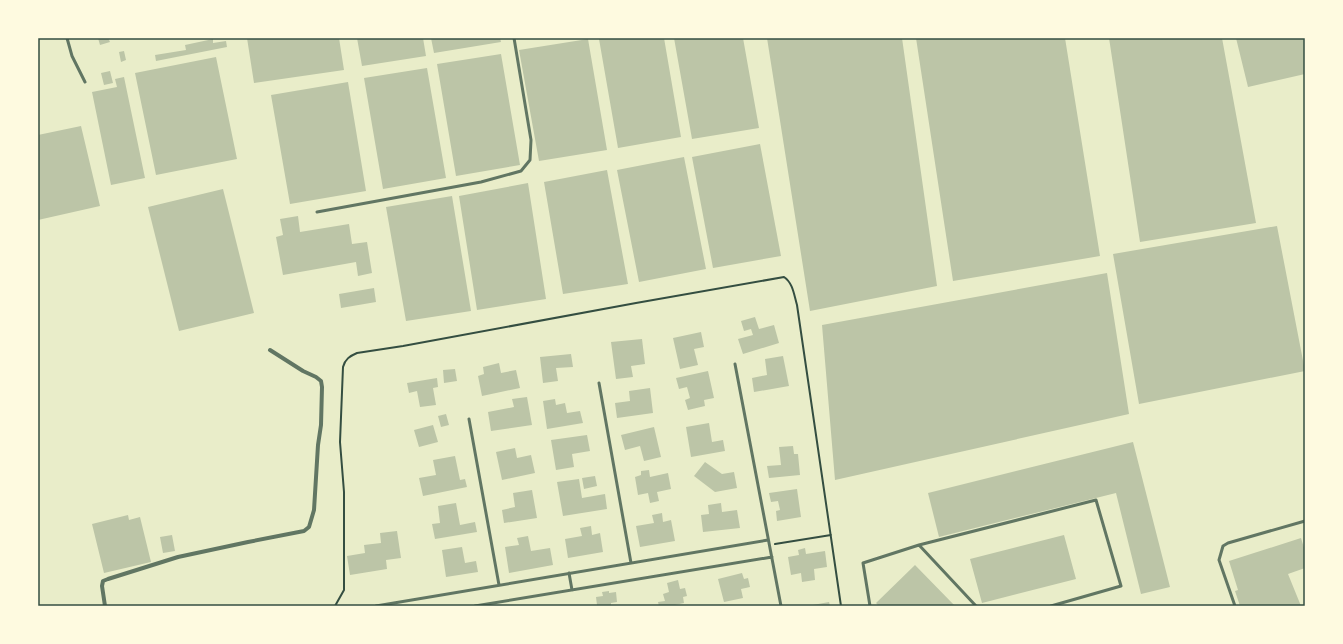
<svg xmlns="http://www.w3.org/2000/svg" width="1343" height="644" font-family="Merriweather,serif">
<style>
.building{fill:#bcc5a7}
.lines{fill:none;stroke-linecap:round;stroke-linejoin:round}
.path{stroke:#344e41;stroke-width:2}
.service{stroke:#617663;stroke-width:3}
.minor{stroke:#617663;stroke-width:4}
.neatline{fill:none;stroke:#344e41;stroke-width:1.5}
</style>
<rect width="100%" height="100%" fill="#e9edc9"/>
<path class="building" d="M98 38H108L110 42 100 45Z
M247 38H339L344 70 254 83Z
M357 38H423L426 56 362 66Z
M431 38H500L501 42 434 53Z
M608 38H664L681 137 618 148 599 39Z
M674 38H743L759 128 692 139Z
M767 38H902L937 286 810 311Z
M916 38H1065L1100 256 953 281Z
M1109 38H1222L1256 223 1140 242Z
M1236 38H1305V74L1248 87Z
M213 39V43L226 41 227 47 156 61 155 55 186 50 185 45Z
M588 39 607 150 539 161 519 50Z
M124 51 126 60 121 62 119 52Z
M501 54 520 165 456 176 437 64Z
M216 57 237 159 156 175 135 73Z
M427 68 446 178 383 189 364 78Z
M110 71 113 83 104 85 101 73Z
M124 77 145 178 111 185 92 92 117 87 115 79Z
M348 82 366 191 290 204 271 95Z
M81 126 100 206 38 220V135Z
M760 144 781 256 713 268 692 157Z
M684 157 706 269 639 282 617 170Z
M607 170 628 284 563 294 544 182Z
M528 183 546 299 477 310 459 196Z
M223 189 254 313 179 331 148 207Z
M452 196 471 311 406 321 386 207Z
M298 216 300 232 349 224 352 244 367 242 372 273 358 276 356 262 283 275 276 237 283 235 280 219Z
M1277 226 1305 371 1139 404 1113 254Z
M1107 273 1129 414 835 480 822 325Z
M374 288 376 302 341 308 339 294Z
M755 317 759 329 774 325 779 343 743 354 738 339 753 335 751 329 744 331 741 321Z
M701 332 704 347 694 349 698 365 680 369 673 338Z
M642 339 645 364 631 366 633 377 616 379 611 342Z
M571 354 573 367 556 368 558 381 543 383 540 357Z
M783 356 789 386 754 392 752 378 767 375 765 359Z
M499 363 501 373 516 370 520 388 482 396 478 376 484 374 483 367Z
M455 369 457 381 444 383 443 370Z
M708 371 714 398 704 400 705 406 688 410 685 400 690 398 687 387 679 389 676 378Z
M437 378 438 387 433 388 436 405 420 407 417 391 409 393 407 383Z
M650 388 653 413 617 418 615 403 630 401 629 391Z
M527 397 532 425 491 431 488 412 514 407 512 399Z
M555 399 556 405 565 403 567 413 580 411 583 423 547 429 543 401Z
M446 414 449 425 441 427 438 416Z
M709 423 712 442 723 440 725 451 691 457 686 427Z
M433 425 438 442 419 447 414 430Z
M654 427 661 457 644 461 640 446 625 450 621 435Z
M587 435 590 451 572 454 574 467 556 470 551 440Z
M1133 442 1170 587 1141 594 1116 493 939 537 928 493Z
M793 446 794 454H798L800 475 769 478 767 466 781 465 779 447Z
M515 448 517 458 531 455 535 473 502 480 496 452Z
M455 456 460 480 465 479 467 487 423 496 419 478 436 475 433 460Z
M705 462 722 474 734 472 737 488 715 492 694 476Z
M649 470 650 477 668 473 671 489 657 492 659 501 650 503 648 493 638 495 635 477 641 475V471Z
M595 476 597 486 584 489 582 478Z
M579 479 582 498 605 494 607 509 563 516 557 482Z
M797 489 801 517 777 521 776 511 780 510 778 501 771 502 769 493Z
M532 490 537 518 504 523 502 510 515 507 513 493Z
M456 503 460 525 475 522 477 532 435 539 432 524 440 523 438 506Z
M721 503 722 512 737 510 740 528 703 532 701 515 709 514 708 505Z
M662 513 663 522 671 520 675 541 640 547 636 526 654 523 652 515Z
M128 515 129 520 140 517 151 562 104 573 92 524Z
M591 526 592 535 600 533 603 552 568 558 565 539 582 536 580 528Z
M397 531 401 558 386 560 387 569 350 575 347 556 365 553 364 545 381 543 380 533Z
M172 535 175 551 163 553 160 537Z
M1064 535 1076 579 982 603 970 559Z
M528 536 531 551 550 548 553 565 509 573 505 547 519 545 517 538Z
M1301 538 1305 551V568L1288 574 1301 606H1240L1235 591 1238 590 1229 561Z
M462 547 465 563 476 561 478 572 446 577 442 550Z
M805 548 806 554 825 551 827 567 814 569 815 580 802 582 801 573 791 575 788 557 799 555 798 550Z
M915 565 955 606H879L876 603Z
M742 573 744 579 748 578 750 587 741 589 743 598 724 602 718 579Z
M678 580 680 589 685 588 687 596 683 597 684 603 670 606H659L658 602 665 601 663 594 669 592 667 583Z
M609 591V593L616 592 617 602 611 603V606H604V605H597L596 597 603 596 602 592Z
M829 602 830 606H813V605Z"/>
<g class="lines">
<path class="path" d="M775 544 831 535
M335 606 344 590V492L340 442 343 367C345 359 350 356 357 353L403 346 636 303 784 277C793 283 794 295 797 305L841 606"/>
<path class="service" d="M67 38 72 56 85 82
M317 212 481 182 521 171 530 160 531 140 514 38
M735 364 781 606
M599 383 631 563
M469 419 499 585
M919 545 976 606
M569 573 572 590
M376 606 768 540
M475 606 772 557
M870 606 863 563 919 545 1096 500 1121 586 1051 606
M1235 606 1219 560 1223 546 1228 543 1305 521"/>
<path class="minor" d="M105 606 102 586 103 581 108 579 178 557 248 542 304 531 309 527 314 510 318 445 321 425 322 387 321 381 316 377 303 371 270 350"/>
</g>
<rect width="1343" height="644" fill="none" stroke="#fefae0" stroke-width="78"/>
<rect x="39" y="39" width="1265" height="566" class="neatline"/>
</svg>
